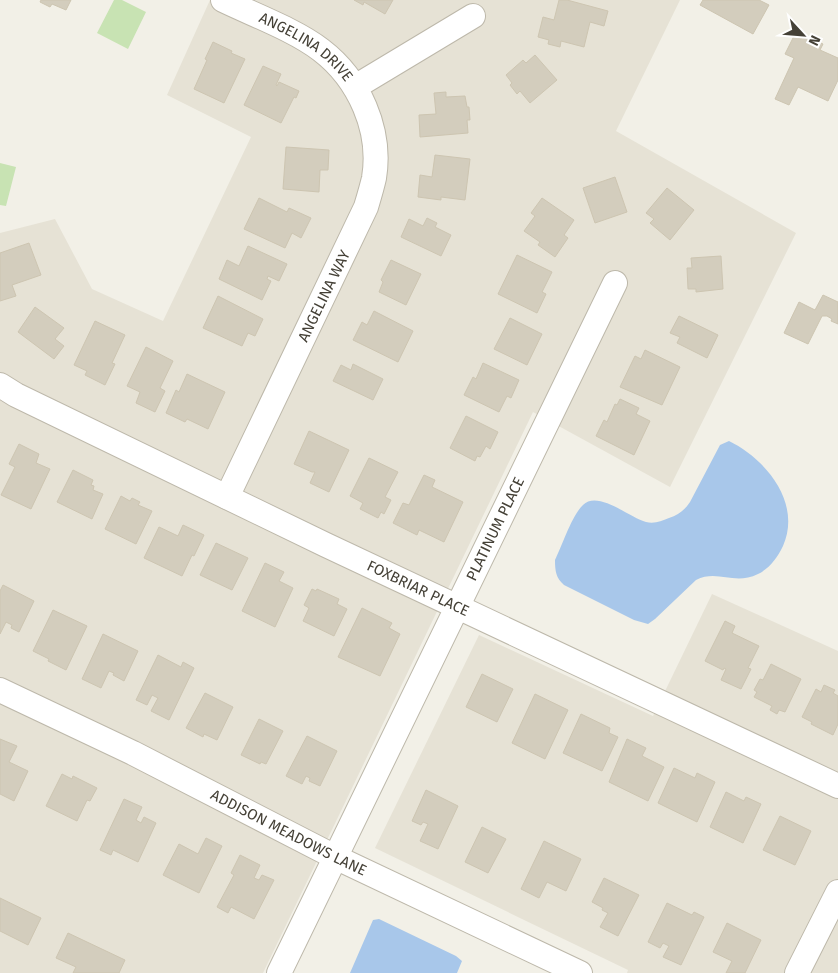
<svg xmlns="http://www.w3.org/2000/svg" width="838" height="973" font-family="'Fira Sans',sans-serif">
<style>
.residential{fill:#e6e2d5}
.green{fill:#c8e3b3}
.water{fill:#a8c7ea}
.building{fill:#d3cdbd;stroke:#cdc5b1}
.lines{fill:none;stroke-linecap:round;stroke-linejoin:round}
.minor-casing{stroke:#bdb8aa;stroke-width:26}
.minor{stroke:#fff;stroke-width:24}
.labels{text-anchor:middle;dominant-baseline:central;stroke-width:4;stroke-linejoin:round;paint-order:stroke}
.street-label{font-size:15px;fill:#454137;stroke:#fff}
</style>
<rect width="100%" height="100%" fill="#f2f0e7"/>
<path class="residential" d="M210 0H680L616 131 796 233 670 487 533 412 263 973H0V233L55 219 92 289 163 321 251 137 167 95Z
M712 594 838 651V973H627L628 970 375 848 479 635 653 716Z"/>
<path class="green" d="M114 0H122L146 12 128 49 97 33Z
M0 163 16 167 6 206 0 205Z"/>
<path class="water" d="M729 441C766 459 802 503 783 546 777 558 770 568 758 574 734 586 718 569 696 580L655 619 648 624 634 620 564 585C556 578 555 571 555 560 562 546 572 515 583 505 598 490 630 518 646 522 655 524 661 521 669 518 678 515 684 511 690 502L720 445Z
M379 919 456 956 462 961 457 973H350L373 920Z"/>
<path class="building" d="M41 0H71L66 10 52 4 50 7 40 2Z
M354 0H393L385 14 364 2 363 5Z
M559 0H567L608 11 604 26 590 22 584 47 561 41 560 47 548 44 549 40 538 37 543 17 554 20Z
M703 0H759L769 5 753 34 700 5Z
M803 35 823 44 820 50 838 58V80L828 101 798 87 789 105 775 99 794 58 785 54 794 36 801 39Z
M213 42 232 51 231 53 245 59 224 103 194 89 207 60 205 59Z
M535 55 557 80 530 103 520 91 517 94 510 85 512 83 506 75 523 60 526 63Z
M263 66 281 74 276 85 277 86 279 82 299 91 296 98 294 97 281 123 244 105Z
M446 92V97L465 96 467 107H469L470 120H467L468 133 420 137 419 115 436 114 434 93Z
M286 147 329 150 328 170H320L319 192 283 189Z
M435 155 470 159 465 200 441 197V200L418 197 420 175 432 177Z
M615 177 627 212 595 223 583 188Z
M667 188 694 210 670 240 650 223 654 219 646 213Z
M259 198 287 212 289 208 311 218 301 238 292 233 285 248 244 229Z
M542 198 574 220 564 235 568 238 555 257 538 245 540 242 524 231 535 216 531 213Z
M427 218 437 223 435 227 451 235 441 256 401 237 409 219 423 226Z
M29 243 41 275 12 285 16 296 0 301V253Z
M248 246 287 264 279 281 268 276 267 279 271 281 262 300 219 279 227 260 239 266Z
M517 255 552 272 542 292 546 294 537 313 498 294Z
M721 256 723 289 696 292V289H688L687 268H692L691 258Z
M391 260 421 274 406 305 379 292 383 282 381 280Z
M823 295 838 302V324L831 321 832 319 827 316H822L808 344 784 333 799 302 815 310Z
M218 296 263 319 255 336 248 333 242 346 203 328Z
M35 307 64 328 55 339 64 346 54 359 18 332Z
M374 311 413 331 398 362 353 340 362 322 367 325Z
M679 316 718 335 707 358 677 343 680 337 670 333Z
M510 318 542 334 527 365 494 349Z
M95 321 125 335 112 363 115 364 105 385 85 375 87 371 74 365Z
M146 347 173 361 160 388 165 391 155 412 136 403 140 392 127 386Z
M645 350 680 367 662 405 620 387 635 356 641 359Z
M483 363 519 380 511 398 507 396 499 412 464 395 473 377 476 379Z
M353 364 383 379 373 400 333 381 341 365 351 370Z
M187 374 225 392 208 429 187 419 185 422 166 413 176 390 179 392Z
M620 399 639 408 636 414 650 421 634 455 596 436 604 420 607 422 615 404 617 405Z
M466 416 498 432 490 449 486 446 480 457 477 456 475 461 450 448Z
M309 431 349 450 329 492 310 483 315 472H312L294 464Z
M19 444 39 454 36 463 50 469 31 509 1 495 15 467 9 464Z
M369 458 398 472 385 497 391 500 384 514 381 512 378 518 360 509 363 503 350 496Z
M73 470 93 480 91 485 94 486 93 490 103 494 92 519 57 502Z
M424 475 435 480 432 487 463 502 444 542 419 530 417 535 393 523 403 503 409 505Z
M121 496 130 501 132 498 140 502 138 505 152 511 136 544 105 529Z
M183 525 204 535 194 556 192 555 182 576 144 558 159 527 178 536Z
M216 543 248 558 232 590 200 575Z
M265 563 284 572 279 581 293 588 275 627 242 611Z
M3 585 34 601 19 632 11 628 12 625 6 622 0 634V591Z
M312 589 316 591 317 589 339 599 337 604 347 609 334 636 303 621 309 608 304 605Z
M362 608 392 623 389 628 400 634 380 676 338 657Z
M53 610 87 626 66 670 48 661 49 659 33 651Z
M725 621 735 626 732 633 759 646 748 668 751 669 741 689 721 680 726 669 724 668 723 670 705 661Z
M103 634 138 651 124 681 113 675 114 673 109 671 101 688 82 679Z
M158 655 181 667 183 662 194 668 169 720 151 711 158 698 152 695 147 705 136 700Z
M771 664 801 679 785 712 779 710 777 714 770 710 772 706 754 697 757 692 754 690 760 679 763 680Z
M482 674 513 689 497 722 466 707Z
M824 685 835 690 833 693 838 696V724L833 735 811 724 812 722 802 717 816 689 821 692Z
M205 693 233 707 217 740 204 734 203 737 186 728Z
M535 694 568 710 545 759 512 743Z
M581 714 610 728 609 733 618 737 602 771 563 753Z
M259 719 283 731 266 764 261 762 260 764 241 755Z
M307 736 337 751 320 786 309 781 310 778 306 776 302 784 286 776Z
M0 739 17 746 9 762 28 771 14 801 0 794Z
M627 739 646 748 642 756 664 767 648 801 609 782Z
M674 768 695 778 697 773 715 782 697 822 658 803Z
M62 774 72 779 73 776 97 788 90 801 87 800 77 821 46 806Z
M426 790 458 806 438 849 420 841 428 824 423 822 421 825 412 821Z
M726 792 744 801 746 797 761 804 743 843 710 827Z
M124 799 142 807 136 820 141 823 144 817 156 823 138 862 113 850 111 855 100 850Z
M780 816 811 831 795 865 763 850Z
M482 827 506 839 488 873 465 862Z
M206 838 222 846 199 893 163 875 179 844 198 854Z
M544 841 581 859 566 891 547 882 539 898 521 889Z
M240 855 260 865 254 878 259 880 262 875 274 880 254 919 231 907 228 913 217 907 234 875 231 873Z
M604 878 639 895 618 936 600 927 608 913 602 910 603 908 592 902Z
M0 898 41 918 28 945 0 931Z
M667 903 692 915 694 912 704 917 681 965 663 957 669 946 663 943 660 948 648 942Z
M727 923 761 940 745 973H726L732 961 713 952Z
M68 933 125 960 119 973H73L76 967 56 958Z"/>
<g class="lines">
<g class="minor-casing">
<g id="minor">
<path id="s1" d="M223 0C254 15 295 30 321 50 359 79 382 130 374 178 372 187 369 197 366 207L227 497"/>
<path d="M355 87 473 16"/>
<path id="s2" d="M0 385 16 395 326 545 838 786"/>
<path id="s3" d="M0 690 133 753 335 857 580 973"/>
<path id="s4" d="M279 973 615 283"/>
<path d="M797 973 838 892"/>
</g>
</g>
<use href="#minor" class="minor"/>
</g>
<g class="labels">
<g class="street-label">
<text stroke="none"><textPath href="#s1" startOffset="96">ANGELINA DRIVE</textPath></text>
<text transform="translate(324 296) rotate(-64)">ANGELINA WAY</text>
<text stroke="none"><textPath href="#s4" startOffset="494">PLATINUM PLACE</textPath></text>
<text stroke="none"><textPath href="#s2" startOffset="465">FOXBRIAR PLACE</textPath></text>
<text stroke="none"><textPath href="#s3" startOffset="322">ADDISON MEADOWS LANE</textPath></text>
</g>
</g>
<g transform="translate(803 35) rotate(116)" stroke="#ffffff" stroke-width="4" paint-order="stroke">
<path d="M0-4L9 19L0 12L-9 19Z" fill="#454137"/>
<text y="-8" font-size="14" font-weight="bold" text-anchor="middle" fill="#454137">N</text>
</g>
</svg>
